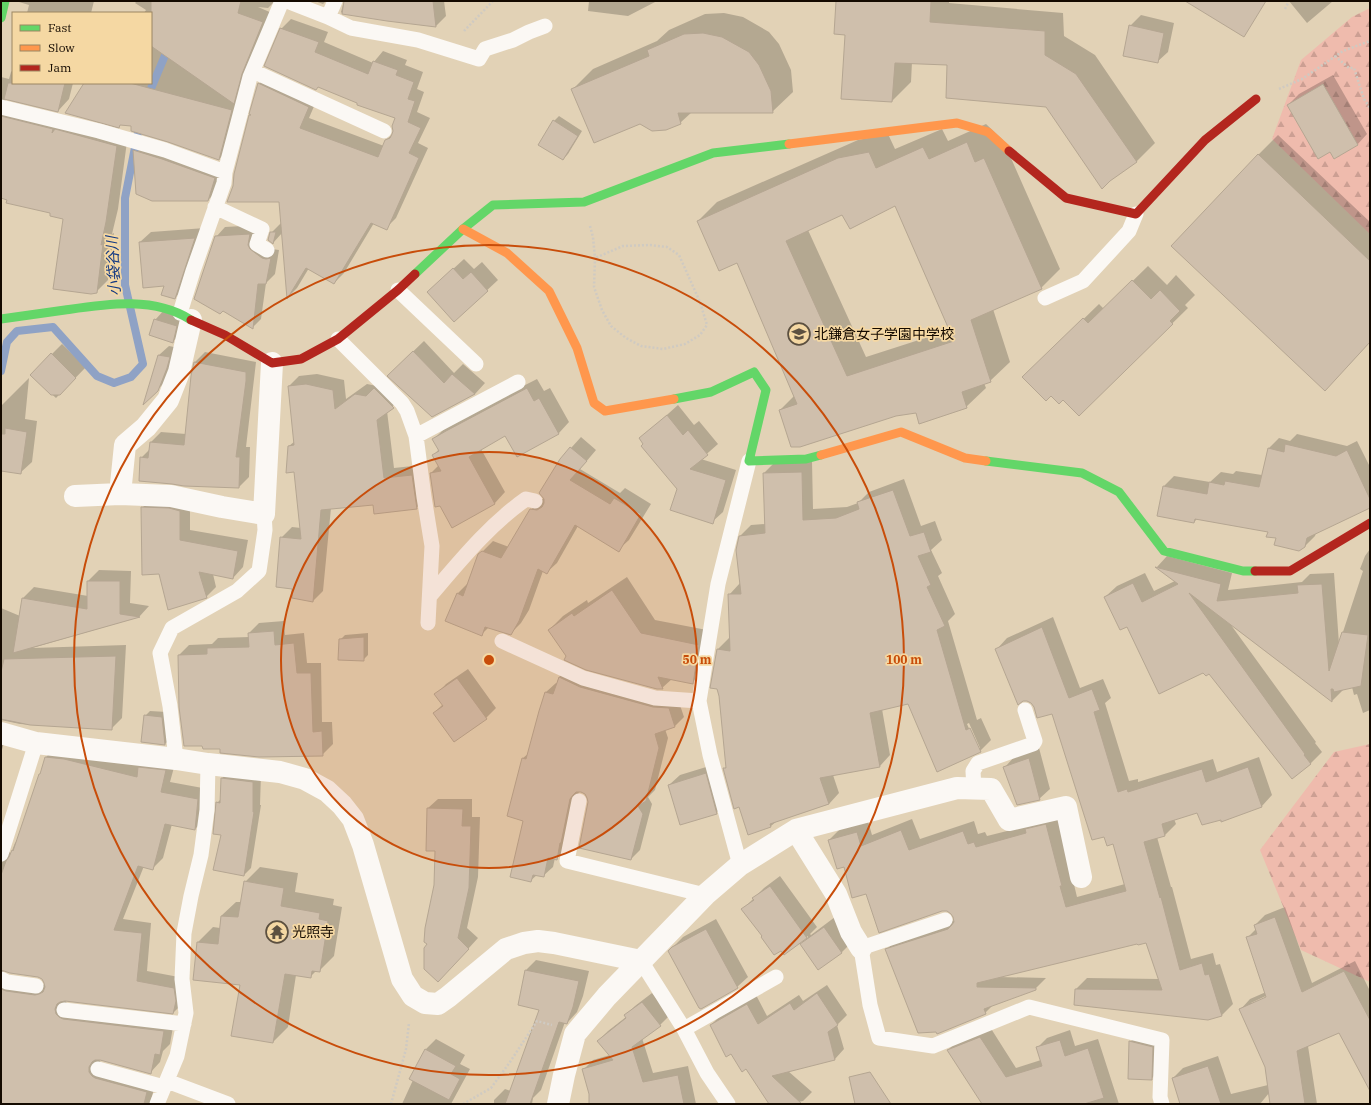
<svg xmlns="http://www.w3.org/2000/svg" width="1371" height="1105" font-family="'IBM Plex Serif','Noto Sans JP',serif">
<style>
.forest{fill:url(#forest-firs)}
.shadow{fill:#0003;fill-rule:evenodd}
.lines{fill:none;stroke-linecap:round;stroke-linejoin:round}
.stream{stroke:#8fa2c5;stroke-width:8}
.building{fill:#cfbfac;stroke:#b5a692;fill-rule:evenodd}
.path{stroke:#cfcac2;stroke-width:2.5;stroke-dasharray:2 2;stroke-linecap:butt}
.lane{stroke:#fbf8f4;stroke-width:15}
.street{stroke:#fbf8f4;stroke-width:22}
.fast{stroke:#63d668;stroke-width:9}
.slow{stroke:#ff974d;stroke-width:9}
.jam{stroke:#b3261e;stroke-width:9}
.ring{fill:none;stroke:#c84d0a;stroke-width:2}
.labels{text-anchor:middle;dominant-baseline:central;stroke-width:3.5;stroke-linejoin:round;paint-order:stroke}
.poi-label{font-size:14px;fill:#140a00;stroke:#f5d8a3;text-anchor:start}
.water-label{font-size:15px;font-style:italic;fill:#143a83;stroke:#f5d8a3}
.centre{fill:#c84d0a;stroke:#f5d8a3;stroke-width:2}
.ring-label{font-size:12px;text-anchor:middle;font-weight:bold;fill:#c84d0a;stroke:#f5d8a3;stroke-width:3.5;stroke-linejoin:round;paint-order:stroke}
</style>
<defs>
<pattern id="forest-firs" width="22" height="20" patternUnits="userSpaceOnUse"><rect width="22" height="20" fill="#efbbad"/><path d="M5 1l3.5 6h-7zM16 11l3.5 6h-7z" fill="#cc9f93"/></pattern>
</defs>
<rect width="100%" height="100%" fill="#e2d2b6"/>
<path class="forest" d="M1370 8V234L1272 139 1301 60 1352 17Z
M1370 744V982L1301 950 1260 850 1334 752Z"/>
<path class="shadow" d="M19 1H94L91 13H27L29 5 19 2Z
M137 1H275L268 8 258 7 272 13 228 150 219 159 132 125 121 124 119 126 85 83H151V13H144L146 10 135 3Z
M315 1H326L323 4Z
M344 1H444L446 16 436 26 387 20 342 13 341 12Z
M589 1H657L628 16 588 11Z
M837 1H949V3L1063 13 1064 36 1095 55 1155 143 1136 162 1046 106 948 64 912 62 911 82 892 101 846 34Z
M1289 1H1333L1307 23Z
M724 13 743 17 769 32 779 44 791 70 793 92 772 112H692L680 123 573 89 593 69 657 41 669 30 705 14Z
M1141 15 1174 23 1168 52 1157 62 1130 26Z
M291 19 328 32 324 42 373 63 383 51 407 60 405 65 423 72 417 89 424 92 417 112 430 118 418 143 428 148 396 218 386 228 374 223 344 273 334 283 309 268 297 288 288 297 282 233 273 243 271 233 282 222 280 201 234 186 235 174 259 84 268 74 318 97 309 118 384 146 386 140 394 133 396 118 281 29Z
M13 70V83H73L69 99 58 111 4 97 6 102 128 134 118 209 112 234 114 233 108 280 96 292 64 218 52 212 1 197V77L9 79 11 72Z
M1333 75 1367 134 1357 145 1330 151 1288 105 1299 94Z
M559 116 582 131 568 154 563 159 554 121Z
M986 124 1003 140 1060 269 1041 288 993 309 1010 362 990 381 984 383 986 388 966 407 917 411 780 410 794 396 738 261 698 221 717 202 858 140 888 134 895 149 942 129 948 141ZM895 205 950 330 866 357 808 230 843 213Z
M1278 135 1370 222V342L1345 369 1258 155Z
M144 140 225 168 218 190 208 200 134 150Z
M259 225 257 235 272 249 279 250 275 274 266 283 261 319 252 328 216 237 225 227Z
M205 228 185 287 175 298 165 285 140 242 151 232Z
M464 259 474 269 482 262 498 280 454 321 439 282Z
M1148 266 1167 285 1176 275 1195 295 1185 305 1188 308 1079 415 1063 399 1051 394 1024 377 1099 304 1104 309Z
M165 309 187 316 183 332 172 342 155 320Z
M424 341 454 373 463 364 485 383 475 394 432 416 399 365Z
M62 344 86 367 56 398 31 375Z
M169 346 179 348 167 380 157 390 159 355Z
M205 352 256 362 246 447H250L249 477 239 487 141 458 150 449 151 442 161 432 186 434 195 362Z
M1 359 4 360 1 371Z
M317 374 344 380 346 399 367 384 377 386 403 397 387 411 394 468 422 465 427 498 416 508 374 504 331 508 323 591 313 601 293 588 281 538 292 527 301 528 295 471 289 446 295 441 289 386 299 376Z
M29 378 25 419 37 421 32 462 20 473 1 470V406Z
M537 379 544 391 550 388 569 422 559 433 517 456 505 434 481 449 505 492 495 503 453 526 431 473 439 465 433 456 439 449 434 439 444 429 457 420Z
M678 405 694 425 699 421 718 444 701 459 736 470 723 512 712 522 640 439Z
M1297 434 1347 446 1357 441 1370 467V507L1316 533 1315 536 1305 546 1277 538 1269 531 1197 519 1194 522 1164 486 1174 476 1210 482 1221 472 1233 474 1236 471 1262 475 1268 449 1279 438 1290 441Z
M581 437 596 450 580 469 620 493 625 488 651 504 629 540 618 550 578 526 557 563 546 573 543 571 529 610 521 623 510 634 489 627 481 635 458 593 468 583 479 555 493 541 509 547 531 510 541 499H546L561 459Z
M812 461 813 509 847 507 858 503 869 492 904 479 921 526 935 521 942 540 931 550 942 573 938 576 955 614 948 621 977 720 981 718 991 740 980 751 908 703 882 709 890 755 880 766 833 775 839 793 829 804 777 821 771 826 749 833 740 806 724 769 727 766 718 688 711 687 718 649 729 638 731 639 729 595 740 583V536L751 525 765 524 764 473 775 462ZM969 723 980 748H978L967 724Z
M153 497 190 500V530L248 540 243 567 233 578 213 574 216 587 206 597 160 573 142 508Z
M1370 549V710L1363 713 1357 694 1354 695 1352 687 1343 690 1332 701 1231 625 1316 742 1315 743 1322 752 1310 764 1209 673 1203 672 1127 625 1105 597 1117 586 1145 573 1154 591 1175 581 1157 567 1167 556 1232 573 1228 590 1302 582 1310 574 1334 573 1339 644 1363 571 1360 569 1365 556Z
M99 570 131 571 130 603 149 606 139 617 32 648 126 645 122 718 111 729 20 724 1 720V608L20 616 23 598 34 587 88 596V581Z
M627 577 655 620 712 631 706 669 692 683 672 679 662 688 567 656 549 630 563 616 587 600 588 603Z
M1053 617 1080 688 1103 679 1111 698 1105 703 1129 781 1138 779V782L1213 759 1217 772 1259 757 1272 795 1262 806 1198 811 1174 819 1176 824 1165 835 1157 837 1171 887H1172L1191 959 1213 953 1216 965 1220 964 1233 1004 1222 1015 1208 1019 1076 989 1087 978 1159 979 1146 942H1138L999 977 1046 978 1035 989 994 1004 985 1013 886 950 897 939 955 920 954 916 947 910 866 893 845 866 829 840 840 829 868 821 872 835 912 819 920 839 974 821 978 834 985 832 987 836 1031 825 1057 814 1077 897 1125 884 1114 843 1053 713 1034 707 997 649 1007 638Z
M284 621 285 635 304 633 307 663H321L322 722H332L333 744 322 755 179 655 189 645 212 644 218 638 249 637V633L259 623Z
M368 633V655L363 660 340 640 345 635Z
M569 668 678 699 684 717 675 726 665 729 668 738 655 790 648 797 652 804 640 850 631 859 589 802 585 793 579 791 571 833 566 849 556 859 555 858 553 867 543 876 537 875 530 881 524 820 523 758 529 753 546 692 556 683H557L559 677Z
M468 669 496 708 486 718 434 713 443 704 436 695 446 684Z
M150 711 167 712 170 739 165 744 142 742 145 716Z
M1 730 7 733 1 753Z
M56 747 176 760 170 782 208 789 205 819 195 829 172 824 163 858 152 869 144 866 123 919 151 923 147 971 184 978V1002L173 1013 65 1000 69 1007 174 1021 170 1044 163 1051 160 1062 150 1073 99 1059 102 1065 156 1081 150 1104H1V825L7 827 9 852 11 853 15 843 17 841 46 757ZM3 970 38 976 42 978 46 985 14 980 4 974Z
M1039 748 1050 789 1039 799 1005 767 1015 756Z
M716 764 727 803 716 813 669 785 680 775Z
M229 771 261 774 260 805H261L251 868 244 875 222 834 217 803 221 799 222 778Z
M438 799H472V817H480L478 877 467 928 478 938 448 971 429 944 435 885 436 850 428 808Z
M260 867 298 873 295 892 334 899 333 905 342 907 334 956 319 971H316L310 977 296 975 288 1027 273 1042 241 984 198 942 213 927 220 928 221 916 236 902H241L245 882Z
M780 876 817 927 810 934 811 935 835 917 852 942 842 952 819 968 801 944 808 937V936L784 953 763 936 743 909 764 888Z
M1285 907 1312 983 1355 961 1370 991V1084L1339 1025 1308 1046 1317 1104H1271L1269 1093 1260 1104H1181L1173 1078 1183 1068 1218 1056 1231 1094 1268 1085 1266 1066 1240 1010 1250 999 1266 992 1247 938 1256 929 1255 925 1265 915ZM1270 994 1271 996 1251 1005V1003Z
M716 919 748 977 737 987 669 951 683 937Z
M536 960 589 971 583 996 577 1012 567 1023 565 1022 541 1090 533 1098 532 1104H494V1100L505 1089 511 1091 540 1009 519 1004 526 970Z
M827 985 847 1015 837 1025 844 1049 835 1059 788 1071 812 1092 803 1101 788 1104H770L746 1068 731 1053 711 1025 720 1016 756 995 767 1016 799 995 803 1001Z
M652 993 670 1015 660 1025 642 1038 653 1073 688 1066 696 1104H593L583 1070 593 1060 610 1055 598 1041 608 1031 626 1017 625 1016 635 1006Z
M990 1027 1016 1068 1041 1060 1037 1048 1047 1038 1070 1030 1075 1046 1098 1039 1119 1104H983L948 1050 958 1040Z
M1135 1037 1157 1042 1156 1074 1151 1079 1130 1042Z
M436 1039 465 1055 460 1064 470 1069 451 1104H402L413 1080 411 1079 426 1049Z"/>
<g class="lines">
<path class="stream" d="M147 98 169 46
M1 371 7 342 17 331 53 327 97 376 114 383 131 377 143 364 125 285V198L140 122"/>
</g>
<path class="building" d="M151 1H241L238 13 263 22 242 74 234 104 151 46Z
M344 1H433L436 27 387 21 342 14Z
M836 1H931L930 22 1045 31V55L1076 74 1137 162 1110 181 1102 189 1046 107 946 98 947 65 895 63 892 102 841 99 845 35 834 34Z
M1185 1H1266L1244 37Z
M1129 25 1164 33 1158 63 1123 56Z
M280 28 319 42 315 52 368 74 373 61 398 70 396 75 414 82 408 99 415 101 408 122 421 128 409 153 419 158 387 230 371 223 334 284 306 268 287 299 279 202H227L233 186 234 174 249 115H251L249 114 258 83 309 107 300 128 378 157 385 140 390 138 392 134 393 131 392 126 395 118 357 105V103L318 87 316 90 264 66Z
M703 33 722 37 749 52 759 65 771 91 773 113H678L681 124 666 130 652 131 640 124 594 143 571 89 649 56 647 50 684 34Z
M8 83H65L58 112 4 99Z
M84 83H130L232 110 219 160 168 142 131 131V126L120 125 119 128 65 113Z
M1323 84 1358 145 1334 159 1330 152 1318 159 1287 105Z
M1 116 53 129 52 133 55 129 117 146 106 222 101 245 103 244 97 293 91 294 53 289 63 219 50 216V213L6 203 7 200 1 198Z
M553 120 578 136 563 160 538 145Z
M967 142 975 162 984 158 1042 289 971 320 991 382 962 392 967 408 919 424 916 413 896 416 800 447H791L779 410 797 404 737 263 719 271 697 221 838 158 869 152 876 168 923 147 929 159ZM895 206 954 341 847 376 786 241 842 215 850 229Z
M133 150 162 159 215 178 208 201H152L136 194Z
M1258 154 1370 261V342L1325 391 1171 246Z
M270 232H276L273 244 268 240Z
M250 234 248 245 250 249 262 258 266 259 271 258 266 284H258L253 329 223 311 220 314 194 299 215 236Z
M195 238 175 299 161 295 164 286 143 288 139 242Z
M453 268 463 279 471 272 488 291 454 322 427 292Z
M1132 280 1151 299 1160 290 1180 311 1170 321 1173 324 1079 416 1063 400 1059 404 1051 396 1046 401 1022 377 1083 318 1088 323Z
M154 319 177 326 173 343 149 335Z
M413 351 444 383 452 374 475 394 432 417 387 376Z
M51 353 76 378 60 395H51L30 375Z
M158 355 170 357 167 368 158 391 143 405Z
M194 362 246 372V381L236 457H240L239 488 184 486 172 484 139 481 140 457 148 458 150 442 184 445 191 376Z
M306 384 333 390 335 409 355 394 366 396 374 388 394 408 377 420 384 478 412 475 417 509 374 514 373 505 321 510 313 602 292 598V589L276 587 280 537 301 539 294 472 286 473 288 446 294 445 288 386Z
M527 388 534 401 539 398 559 434 517 457 505 436 469 457 495 504 452 528 440 506 435 507 430 473 441 471 432 455 439 451 432 439 446 431Z
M667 415 683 435 688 430 708 455 690 469 726 480 713 524 670 510 677 489 641 446 643 444 639 438Z
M5 428 27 432 21 474 1 471V434H5Z
M1285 444 1336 456 1347 450 1370 499V508L1307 538 1305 547 1299 551 1274 545 1276 538 1266 537 1268 532 1195 519 1194 523 1157 516 1163 486 1207 494 1209 482 1224 485 1225 481 1259 487 1268 448 1284 452Z
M570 447 587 461 570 480 610 504 614 498 641 514 619 552 575 525 547 574 538 569 519 621 511 635 485 627 482 636 445 621 457 593 463 596 478 554 482 551 501 558 530 509 537 510 542 507 544 503V499L539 493 560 459Z
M802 472 803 520 836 518 859 509 857 502 893 490 910 536 924 532 931 552 918 556 931 585 927 587 945 626 937 630 966 730 970 728 981 752 937 772 908 704 870 713 880 767 820 778 829 804 770 824 771 827 748 835 739 807 734 809 723 768H726L719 696 717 689 710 688 717 649 730 651 728 594H741L736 550 739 536 765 533 763 473Z
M141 507 169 508 180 511V540L238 551 233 579 199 572 207 598 168 610 159 574 142 575Z
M1155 567 1221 584 1217 601 1298 593 1297 585 1322 584 1329 671 1342 632 1368 635 1361 686 1334 692 1333 689H1331L1332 702 1189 593 1305 754 1304 755 1311 764 1292 779 1209 674 1206 676 1203 673 1159 694 1127 627 1120 630 1104 597 1133 583 1142 602 1178 584Z
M87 581H120V614L140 617 13 653 22 598 87 609Z
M612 590 641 633 699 645 693 684 658 677 663 689H657L586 670 564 660 566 656 548 630 572 613 574 616Z
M1042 627 1069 698 1092 689 1100 710 1094 712 1118 792 1127 789 1128 792 1202 769 1206 782 1248 767 1262 807 1221 822V820L1202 825 1197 813 1162 824 1165 836 1144 842 1160 898 1161 897 1180 970 1202 963 1205 975 1209 974 1222 1016 1208 1020 1074 1005 1075 989 1162 990 1146 943 1138 945 1137 944 977 983V987L1036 988V990L984 1009 986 1014 937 1034 936 1032 918 1033 885 949 948 929 951 926 954 922 953 917 951 914 947 911H942L879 933 866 894 852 898 844 867 837 869 828 840 857 832 861 846 901 830 909 850 963 831 968 844 974 842 976 847 1026 833 1025 829 1046 824 1062 886H1060L1066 907 1126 891 1113 844 1107 846 1104 837 1092 840 1052 714 1037 718 1034 707 1031 703 1027 701H1023L1018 705 995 649Z
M274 631 275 645 294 643 297 673H311L313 732 322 731 323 756 259 757 220 753V749H203L202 746H184L179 707 178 655 207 654V648L249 647 248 633Z
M364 637V661L338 660 339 639Z
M116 656 112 730 30 725 1 719V672L4 659Z
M559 677 580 687 653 707 669 708 675 727 655 734 659 748 646 801 638 806 643 814 631 860 579 848 588 802 587 798 585 794 581 792H576L573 795 570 799 561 843H560L557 860 548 858 544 877 533 875 531 882 510 877 523 821 507 816 522 758 526 759 539 711 545 692 553 694Z
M457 678 487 719 454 742 433 713 443 706 434 694Z
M144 715 162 717 165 745 141 742Z
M45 757 64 759 137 777 138 767 166 770 161 792 198 799 195 830 165 824 153 870 138 866 114 930 142 933 137 981 174 988 176 1001 173 1014 65 1001 60 1002 57 1004 55 1009 56 1014 59 1017 63 1019 164 1031 160 1055 155 1054 151 1074 100 1060H95L92 1062 89 1067V1072L92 1076 95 1078 147 1092 144 1104H1V989L6 991 35 995 39 994 43 992 45 987 44 983 42 979 38 977 10 973 1 970V875L6 861 9 857 12 850 13 851 39 774H40Z
M1029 758 1040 800 1017 805 1003 767Z
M706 773 717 814 680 825 668 785Z
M221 778 253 782V812H254L244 876 213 870 221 835 213 834 216 802 220 803Z
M427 808 463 809 462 826H471L469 888 458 938 469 949 438 982 424 969V948L427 944 424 942 425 928 434 885 435 851H426Z
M244 881 284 888 281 906 320 913 319 919 328 921 320 972 312 971 311 978 285 974 273 1043 231 1036 240 985 193 980 197 942 218 944 221 916 238 917Z
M770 886 807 938 784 955 781 951 774 955 761 937 762 936 741 909 754 900 752 898Z
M1275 917 1302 992 1344 971 1370 1020V1091L1339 1033 1297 1051 1305 1104H1270L1265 1067 1239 1009 1266 997 1246 937 1257 934 1254 925Z
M824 927 842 953 818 970 800 944Z
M706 929 738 988 701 1009 699 1008 668 951 672 947Z
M525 970 579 981 573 1007 567 1024 559 1022 530 1104H505L539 1010 518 1005Z
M817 993 838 1025 828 1032 835 1060 772 1076 802 1104H769L746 1069 742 1072 731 1054 726 1057 710 1025 747 1004 758 1024 790 1003 794 1010Z
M642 1002 661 1026 632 1047 643 1082 678 1075 684 1104H589V1094L582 1069 613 1060 597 1041 626 1018 624 1015Z
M980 1037 1006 1077 1042 1066 1036 1047 1060 1040 1065 1056 1088 1048 1104 1098 1084 1104H982L947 1050Z
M1129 1041 1153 1047 1152 1080 1128 1079Z
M425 1049 456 1066 451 1074 460 1079 449 1100 409 1079Z
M1208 1066 1221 1104H1180L1172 1078Z
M870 1072 891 1104H855L849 1077Z"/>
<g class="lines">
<path class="path" d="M1285 9 1289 1
M464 31 493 1
M1335 56 1349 68H1354L1364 99 1370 108
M1279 89 1302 79 1343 51 1370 41
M590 226 593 237 595 258 594 287 602 310 611 326 626 338 641 346 663 349 685 344 700 335 707 325 700 302 679 255 667 247 650 245 623 246 595 258
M391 1104 406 1049 409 1023
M463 1104 491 1088 510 1062 537 1021 552 1025"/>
<path class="lane" d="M287 1 328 17 351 28 418 40 479 59 485 49 513 40 529 32 545 26
M328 17 335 1
M253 71 384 131
M1 107 99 131 165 150 225 172
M215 207 262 229 257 244 267 250
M398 290 476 364
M1045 298 1083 281 1129 231 1136 214
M180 313 193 271 224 183 225 172 250 77 282 1
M338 339 402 403 407 411 416 436 424 497 432 546 428 623
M416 436 518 382
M430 596C460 561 489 525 526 499L535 501
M502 641 583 678 655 698 699 701
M176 759 170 706 160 653 172 628 237 591 259 571 265 530 264 514
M974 789 973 771 978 763 1033 744 1035 741 1025 710
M579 801 567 861 705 895
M1 854 36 743
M740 865 710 755 699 701 718 584 749 461
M945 920 861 948 870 1005 879 1038 933 1046 1029 1007 1162 1040 1160 1097 1162 1104
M641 961 684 1029 707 1073 728 1104
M1 979 7 982 36 986
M64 1010 184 1024
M684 1029 776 977
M98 1069 164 1087
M167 1081 228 1104
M157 1104 177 1056 186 1013 182 979 184 933 191 896 201 855 207 810 208 764"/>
<path class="street" d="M120 494 125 445 146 427 168 400 179 372 191 320
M75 496 120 494 171 496 222 507 264 514 272 363
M1 733 36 743 176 759 208 764 280 772 305 779 327 791 342 805 353 819 363 845 402 979 413 996 425 1003 438 1004 448 997 506 949 524 943 538 941 554 943 641 961
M796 830 836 894 851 932 861 948
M558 1104 564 1075 575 1034 607 996 705 895 740 865 796 830 957 788 991 789 1009 820 1066 807 1081 877"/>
<path class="fast" d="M1 18 5 1
M415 274 463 229 493 205 584 202 713 153 789 144
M1 319C22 316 44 313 65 310 106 304 154 296 191 320
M674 399 711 392 754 372 766 390 749 461 806 459 821 455
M986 461 1082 473 1119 492 1164 551 1243 571H1255"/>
<path class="slow" d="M789 144 957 123 988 132 1009 151
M463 229 507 253 549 291 577 348 594 403 605 411 674 399
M821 455 901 432 965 458 986 461"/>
<path class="jam" d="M1009 151 1066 198 1136 214 1205 140 1256 99
M191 320 225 335 272 363 301 359 338 339 398 290 415 274
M1255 571H1290L1370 523"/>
</g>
<circle cx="489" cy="660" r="208" fill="#c84d0a" fill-opacity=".12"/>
<g class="ring">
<circle cx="489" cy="660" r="208"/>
<circle cx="489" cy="660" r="415"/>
</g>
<defs>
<g id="school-ring" transform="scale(1.15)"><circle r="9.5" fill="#f5d8a3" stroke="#5c5040" stroke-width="1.5"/><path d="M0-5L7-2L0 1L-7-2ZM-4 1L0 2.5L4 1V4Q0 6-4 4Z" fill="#5c5040"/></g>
<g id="temple-ring" transform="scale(1.15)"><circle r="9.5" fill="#f5d8a3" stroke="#5c5040" stroke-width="1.5"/><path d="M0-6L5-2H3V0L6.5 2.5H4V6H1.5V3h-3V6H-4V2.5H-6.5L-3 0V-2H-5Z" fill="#5c5040"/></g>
</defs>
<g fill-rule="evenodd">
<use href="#school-ring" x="799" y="334"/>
<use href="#temple-ring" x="277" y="932"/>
</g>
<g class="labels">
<g class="poi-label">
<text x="814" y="334">北鎌倉女子学園中学校</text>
<text x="292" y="932">光照寺</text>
</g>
<g class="water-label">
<text transform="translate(113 266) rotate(-93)">小袋谷川</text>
</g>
</g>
<circle cx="489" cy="660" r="6" class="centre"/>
<g class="ring-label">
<text x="697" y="664">50 m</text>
<text x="904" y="664">100 m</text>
</g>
<rect width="1371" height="1105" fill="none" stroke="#140a00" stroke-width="4"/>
<rect x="12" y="12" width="140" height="72" fill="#f5d8a3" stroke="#9b8662"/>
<rect x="20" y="25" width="20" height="6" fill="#63d668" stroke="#9b8662"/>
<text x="48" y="32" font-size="12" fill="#140a00">Fast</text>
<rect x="20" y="45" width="20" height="6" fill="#ff974d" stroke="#9b8662"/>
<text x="48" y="52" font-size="12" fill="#140a00">Slow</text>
<rect x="20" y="65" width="20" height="6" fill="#b3261e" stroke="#9b8662"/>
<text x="48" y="72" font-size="12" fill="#140a00">Jam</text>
</svg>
